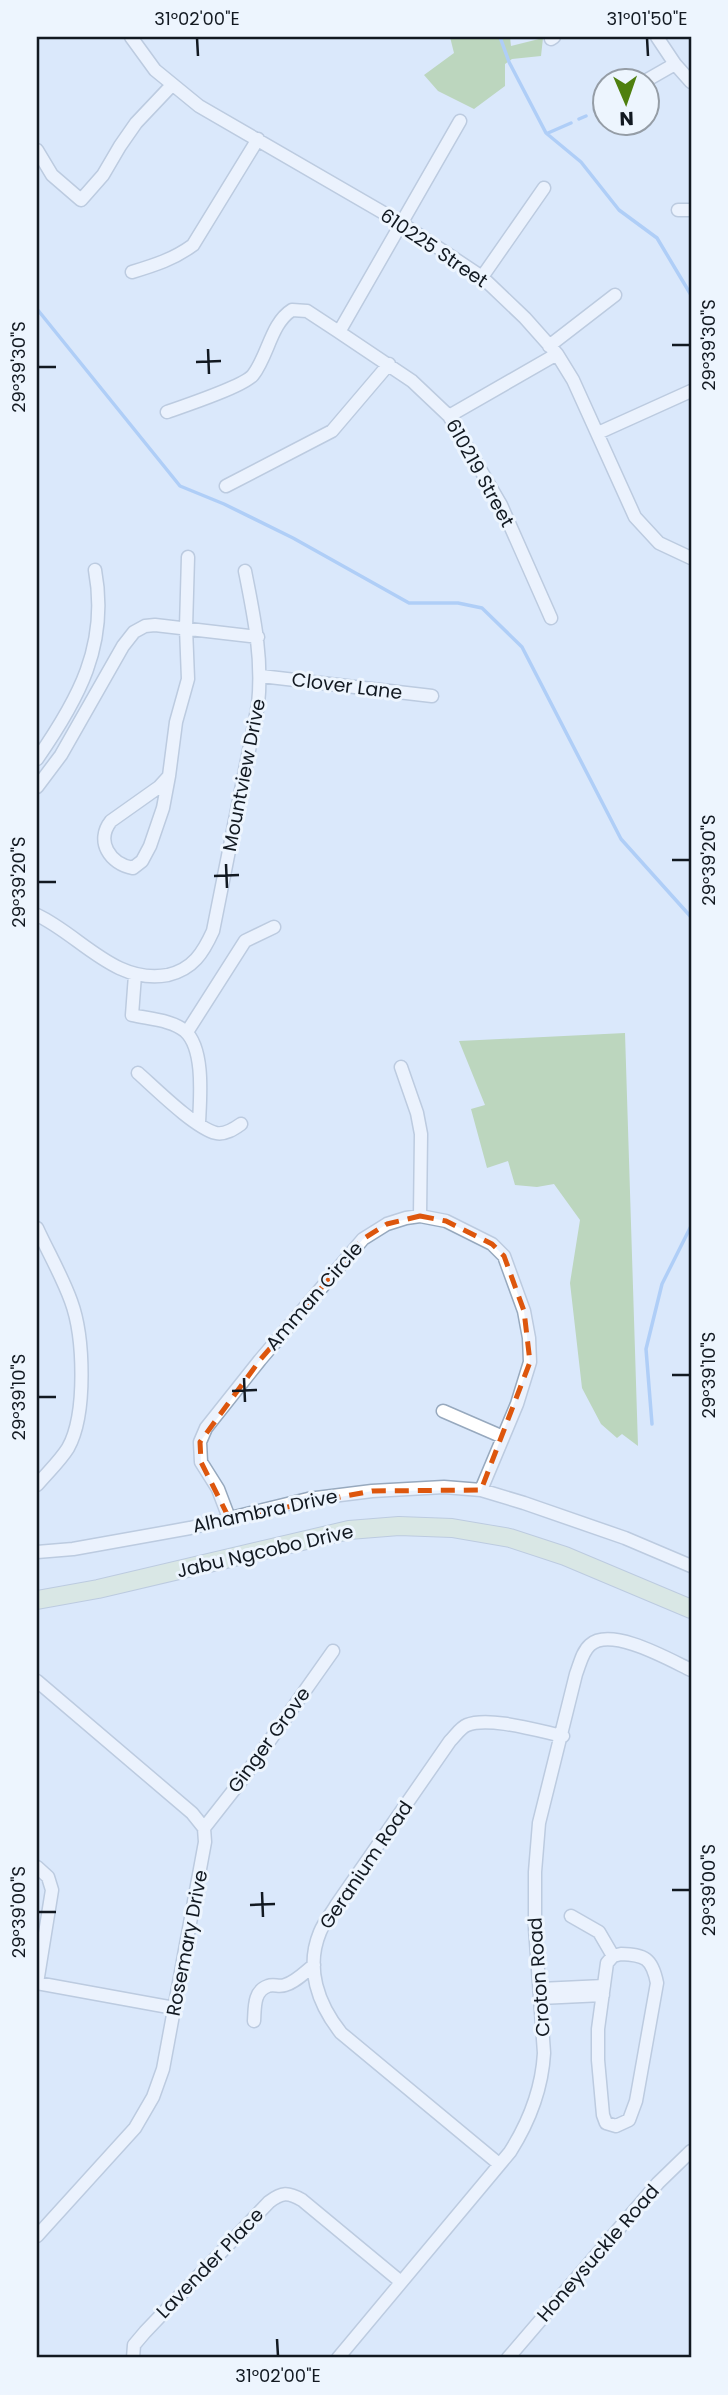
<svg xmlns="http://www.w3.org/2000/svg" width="728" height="2395" font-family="Poppins,sans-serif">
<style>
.forest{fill:#97c074}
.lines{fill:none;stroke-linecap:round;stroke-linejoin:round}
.stream{stroke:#7bb0f2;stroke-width:3.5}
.street-casing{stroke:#97a9be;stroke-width:15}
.secondary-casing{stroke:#97a9be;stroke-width:20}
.street{stroke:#fff;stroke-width:12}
.secondary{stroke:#d8e6ca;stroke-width:18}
.marked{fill:none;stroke:#dd560d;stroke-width:5;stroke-dasharray:14 9;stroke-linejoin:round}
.ticks{fill:none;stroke:#121921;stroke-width:2.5}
.labels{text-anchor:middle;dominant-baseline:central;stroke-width:6;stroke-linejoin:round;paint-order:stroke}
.street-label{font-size:19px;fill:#121921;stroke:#edf5fe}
.neatline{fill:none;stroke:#121921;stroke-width:2.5}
.ticks-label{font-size:18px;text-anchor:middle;fill:#121921}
</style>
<rect width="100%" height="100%" fill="#dae8fb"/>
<path class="forest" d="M450 37H510L511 46 543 38 541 56 512 59 505 64V86L474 109 438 91 424 75 454 53Z
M625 1033 638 1446 622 1434 617 1438 601 1424 582 1388 570 1283 580 1220 554 1184 537 1187 515 1185 508 1161 487 1168 471 1109 485 1105 459 1041Z"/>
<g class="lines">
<path class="stream" d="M500 37 509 62 546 133 581 162 619 210 657 238 691 295
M579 119 586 116
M548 133 571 123
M37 309 180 486 224 504 293 538 409 603H458L482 608 522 647 621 839 691 917
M652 1424 646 1349 662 1284 691 1226"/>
<g class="street-casing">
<path id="street" d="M131 37 155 70 199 106 401 223 482 277 525 318 557 354 573 380 635 517 659 543 691 558
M657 37 675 64 691 82
M551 39 554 37
M647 80 675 64
M600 109 606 106
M460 121 339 332 412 381 449 416 501 505 551 618
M37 150 52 175 81 200 103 175 120 146 136 123 171 86
M678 210H691
M132 272C155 265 174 259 193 245L258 139
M482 277 544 188
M549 346 615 295
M167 412C184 406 244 386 253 375 268 356 271 323 292 310L307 311 339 332
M449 416 557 354
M598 433 691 391
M226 486 332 431 389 364
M261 676 432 696
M37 759C78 700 109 645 95 570
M169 776 159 787 111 821C95 841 110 864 133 868L142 861 150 846 163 808 169 776 176 722 188 679 186 628 188 557
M37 787 61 755 123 646 134 632 145 626 155 625 258 637
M37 915C80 935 115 985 168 975 193 969 203 953 213 931L258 705C263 659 254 616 245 571
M135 975 132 1015C149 1019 172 1020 185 1031 205 1049 200 1099 199 1123
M187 1032 245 941 274 927
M401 1067 417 1113 421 1134 420 1216
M138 1073C155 1088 195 1128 216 1133 225 1135 234 1129 241 1124
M37 1228C48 1252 62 1276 71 1301 84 1336 87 1414 68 1448 60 1461 47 1473 37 1485
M443 1411 503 1437
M229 1518 218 1489 201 1462 200 1442 206 1428 260 1360 363 1239 387 1224 406 1218 420 1216 446 1221 492 1244 504 1256 524 1311 529 1338 530 1362 517 1404 481 1490
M37 1552 73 1549 190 1528 308 1499 372 1491 444 1487 481 1490 524 1503 625 1538 691 1566
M37 1681 192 1813 204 1828 205 1842 163 2069 153 2097 135 2128 37 2236
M204 1828 244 1777 333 1651
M37 1867 48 1877 52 1890 37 1983
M571 1916 599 1932 613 1956
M621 1954C645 1955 652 1958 657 1983L636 2101 629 2120 616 2126 606 2123 603 2115 598 2060V2029L607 1963 613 1956Z
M37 1983 174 2008
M540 1989 604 1986
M540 1998 603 1995
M254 2021C255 2009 253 1991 268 1986 273 1984 280 1987 285 1985 296 1982 305 1972 314 1965
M499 2164 341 2033C318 2004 305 1968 320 1932 324 1922 332 1913 337 1904L450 1741C456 1735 460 1728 467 1725 489 1716 539 1731 563 1736
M133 2358 134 2345 145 2332 269 2202C282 2192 288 2192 302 2200L401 2282
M338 2358 510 2152C529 2122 542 2089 544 2053L535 1928V1872L539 1823 576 1674C580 1664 582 1652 590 1645 611 1626 670 1660 691 1670
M508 2358 658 2183 691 2151"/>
</g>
<g class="secondary-casing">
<path id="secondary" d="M37 1600 98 1589 349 1530 399 1526 452 1528 510 1538 565 1556 691 1609"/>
</g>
<use href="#street" class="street"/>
<use href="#secondary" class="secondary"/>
</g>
<path d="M0 0H728V2395H0ZM420 1216 446 1221 492 1244 504 1256 524 1311 530 1362 481 1490 372 1491 229 1518 201 1462 200 1442 260 1360 363 1239 387 1224Z" fill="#dae8fb" fill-opacity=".55" fill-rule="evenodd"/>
<path class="marked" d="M420 1216 446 1221 492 1244 504 1256 524 1311 530 1362 481 1490 372 1491 229 1518 201 1462 200 1442 260 1360 363 1239 387 1224Z"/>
<path class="ticks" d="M197 38 198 56M647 38 648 56M672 345H690M208 349 209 374M196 362 221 361M38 367H56M672 860H690M226 864 227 888M214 876 239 875M38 882H56M672 1375H690M244 1378 245 1402M232 1391 257 1390M38 1397H56M672 1890H690M262 1892 263 1917M250 1905 275 1904M38 1912H56M277 2339 278 2356"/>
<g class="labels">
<g class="street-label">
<text transform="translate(434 248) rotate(34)">610225 Street</text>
<text transform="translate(480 473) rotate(61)">610219 Street</text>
<text transform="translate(347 686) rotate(7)">Clover Lane</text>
<text transform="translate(244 775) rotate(-79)">Mountview Drive</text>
<text transform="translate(314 1296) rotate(-49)">Amman Circle</text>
<text transform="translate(265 1511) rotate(-12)">Alhambra Drive</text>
<text transform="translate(265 1551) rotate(-13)">Jabu Ngcobo Drive</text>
<text transform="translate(269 1740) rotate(-54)">Ginger Grove</text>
<text transform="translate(366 1865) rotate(-56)">Geranium Road</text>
<text transform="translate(187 1943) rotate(-79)">Rosemary Drive</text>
<text transform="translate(539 1977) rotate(-94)">Croton Road</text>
<text transform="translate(598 2253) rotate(-49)">Honeysuckle Road</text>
<text transform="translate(210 2263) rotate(-46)">Lavender Place</text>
</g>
</g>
<rect width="728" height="2395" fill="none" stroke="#edf5fe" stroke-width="77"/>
<g transform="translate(626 102) rotate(178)"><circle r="33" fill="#edf5fe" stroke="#959da6" stroke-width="2"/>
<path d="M0-5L12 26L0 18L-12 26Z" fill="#4f800f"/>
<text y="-10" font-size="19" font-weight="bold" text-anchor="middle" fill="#121921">N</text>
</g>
<rect x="38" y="38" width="652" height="2318" class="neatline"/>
<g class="ticks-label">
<text x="197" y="25">31°02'00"E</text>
<text x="647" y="25">31°01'50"E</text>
<text transform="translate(709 345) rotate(-90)" y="6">29°39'30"S</text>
<text transform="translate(19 367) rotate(-90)" y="6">29°39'30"S</text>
<text transform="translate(709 860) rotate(-90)" y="6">29°39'20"S</text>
<text transform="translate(19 882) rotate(-90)" y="6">29°39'20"S</text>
<text transform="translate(709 1375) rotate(-90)" y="6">29°39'10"S</text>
<text transform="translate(19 1397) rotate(-90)" y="6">29°39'10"S</text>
<text transform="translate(709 1890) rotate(-90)" y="6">29°39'00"S</text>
<text transform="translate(19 1912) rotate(-90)" y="6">29°39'00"S</text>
<text x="278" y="2382">31°02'00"E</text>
</g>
</svg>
